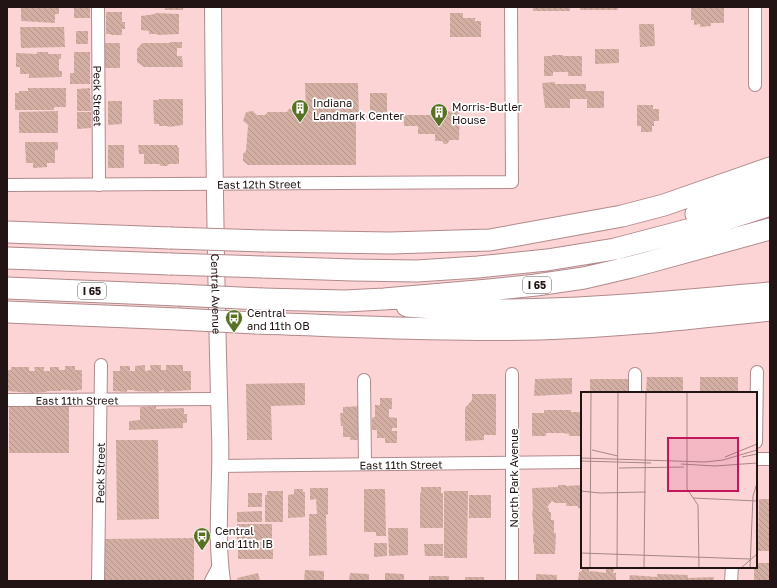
<svg xmlns="http://www.w3.org/2000/svg" width="777" height="588" font-family="'Golos Text',sans-serif">
<style>
.building{fill:url(#building-back-hatch)}
.lines{fill:none;stroke-linecap:round;stroke-linejoin:round}
.minor-casing{stroke:#b08a8c;stroke-width:14}
.tertiary-casing{stroke:#b08a8c;stroke-width:16}
.secondary-casing{stroke:#b08a8c;stroke-width:18}
.motorway-casing{stroke:#b08a8c;stroke-width:23}
.minor{stroke:#fff;stroke-width:12}
.tertiary{stroke:#fff;stroke-width:14}
.secondary{stroke:#fff;stroke-width:16}
.motorway{stroke:#fff;stroke-width:21}
.motorway-bridge-casing{stroke:#b08a8c;stroke-width:23;stroke-linecap:butt}
.motorway-bridge{stroke:#fff;stroke-width:21}
.labels{text-anchor:middle;dominant-baseline:central;stroke-width:3.5;stroke-linejoin:round;paint-order:stroke}
.shield{fill:#fff;stroke:#645a5a;stroke-width:1}
.shield-label{font-size:10px;font-weight:bold;fill:#221414}
.street-label{font-size:11px;fill:#221414;stroke:#fff}
.poi-label{font-size:11px;fill:#221414;stroke:#fff;text-anchor:start}
.inset-road{fill:none;stroke:#a58788;stroke-width:1}
.view{fill:#c2185b;fill-opacity:0.15;stroke:#c2185b;stroke-width:2}
.inset-edge{fill:none;stroke:#221414;stroke-width:2}
</style>
<defs>
<pattern id="building-back-hatch" width="6" height="6" patternUnits="userSpaceOnUse"><rect width="6" height="6" fill="#d3aea2"/><path d="M-1 5l2 2M0 0l6 6M5-1l2 2" fill="none" stroke="#b5958b"/></pattern>
</defs>
<rect width="100%" height="100%" fill="#fdd4d5"/>
<path class="building" d="M21 7H59V14H55V23L21 21Z
M74 7H90V18H74Z
M165 7H183V10H165Z
M533 7H570V11H533Z
M580 7H618V10H580Z
M691 7H724V23H711V26L700 27V24L694 25V20H691Z
M106 12H122V22H125V29H122V35H111V34H106Z
M155 13 179 14V34L157 35V34H149V31L141 30V16L155 14Z
M450 13H463V18H475V21H481V37H450Z
M639 24H654L655 46 640 47Z
M20 27H64L65 47 21 48Z
M76 31H88V44H76Z
M170 42H182V48H177V56H182L183 67H144L137 62V49L142 43H170Z
M105 43H120V68H105Z
M595 49H619V63L595 64Z
M37 52H48V54H61V59H59V71H62V77L29 78V74H20V67H16V53L37 54Z
M74 52H90V84H70V73H74Z
M552 55H563V56H582V76H568V72H553V76H544V56H552Z
M555 82V84H586V91H604V108H587V99H570V108H545L542 83Z
M305 83H358L359 116H356V165H248L243 161V154L246 151 248 125 243 121 246 112 253 111 257 115H265L268 112H287L289 109H294L296 112 301 113 306 110Z
M28 88H66V107H54V110H15V93H19V91H28Z
M90 88 91 111H77V89Z
M370 93H387V118H370Z
M159 99H183V125L169 127 168 126H159V124H154L153 100H159Z
M108 101H122V124L108 125Z
M637 105H653V109H659V121H654V126H652V132H641V126H637Z
M58 111V133H19V112Z
M460 111 459 140H450L447 144H444L442 141H435V134H418V126H404V115H430V112Z
M77 112H91V128L77 129Z
M25 142H58V150H55V163H47V167L33 168V163H26Z
M108 145H124V168H108Z
M138 145H177L178 148H179V164H169L167 166H161L159 164H144V154H139Z
M145 365V371L151 370 150 365H161V370H166V365H183V371H191V390L164 392V390L159 391V392L134 391V390H127V392L113 391V371H120V366H130V371H135V366Z
M65 366H75V370H82V390H77V391L61 390V391H47V392L32 393 7 391V370H11V367H29V371H35L34 367H44V371H50V367H59V370H65Z
M647 377H683V393H646Z
M700 377H738V393H700Z
M572 378V394L534 396 535 379Z
M590 379H628V393H590Z
M305 383V405L271 406 272 440H247L246 384Z
M472 394H496V435H484V440L465 441V408L472 400Z
M380 398H392V409H389V417L397 418V428H392V431H397V443H385V438H377V430H372V418L375 417V405H380Z
M9 406H69V453H9Z
M156 406V409L184 408V414H187V423H183V428L129 430V421L140 420V407Z
M362 406V440H350V437H343V426H341L340 413H343V407Z
M544 410H571V412H582V436H569V434L563 433H546V436H532V413H544Z
M116 440H158L159 519 117 520Z
M558 485H566V486L582 485V509L578 508V506H566V503H555L552 501 547 507 549 508V512H551V520H554V533H556L555 554H534V543H533V534H534L532 511H533L532 488 558 487Z
M421 487H441V493H443V528H420V493H421Z
M310 488H328V514L326 515 327 555 309 556V514H317L316 499 310 500Z
M294 489H303V492H305V517L288 518V495L294 494Z
M364 489H385L386 536H376V532H364Z
M267 491H283V522H265V495H267Z
M444 491H468L467 558H444Z
M248 493H262V507H248Z
M469 495H491V518H469Z
M759 499H770V551H758Z
M262 511V522H237V512Z
M237 524H272V540H237Z
M388 528H408V555L389 556Z
M194 538V581H99V539Z
M273 542V559H238V543Z
M374 543H387V556L374 557Z
M424 544H443V556H425Z
M756 563H770V581H754V567H756Z
M582 569H589V572L591 571 606 573V569H614L613 573H616V581H578L579 572 582 571Z
M305 570 324 571V581H304Z
M258 573 260 581H238L237 578Z
M350 573 369 574V581H349Z
M385 573 404 574V581H385Z
M536 574 557 575V581H536Z
M657 574 688 575V578L714 577V581H629L630 575 657 577Z
M429 576H449V581H429Z
M465 577H484V581H465Z"/>
<g class="lines">
<g class="minor-casing">
<g id="minor">
<path id="s1" d="M98 7 99 185"/>
<path d="M755 7V85"/>
<path id="s2" d="M7 185 512 182 511 7"/>
<path d="M512 374V581"/>
<path d="M635 374V393"/>
<path d="M364 380 365 464"/>
<path id="s3" d="M7 400 219 399"/>
<path d="M756 442 757 372"/>
<path d="M756 459H770"/>
<path id="s4" d="M220 466 582 462"/>
<path id="s5" d="M98 581 101 365"/>
<path d="M731 581 732 567"/>
</g>
</g>
<g class="tertiary-casing">
<path id="tertiary" d="M212 581 220 566"/>
</g>
<g class="secondary-casing">
<g id="secondary">
<path id="s6" d="M213 7C214 149 216 291 220 433 222 482 215 532 222 581"/>
</g>
</g>
<g class="motorway-casing">
<path id="motorway" d="M696 214 770 187
M7 232 170 238
M264 241 390 243 490 240 622 216 664 205 770 168
M7 258 170 264
M263 267 353 270 417 271 478 267 547 260 615 249 718 222 770 205
M7 288 178 295
M262 299 345 301 384 299 489 290 536 285 584 278 631 267 770 229
M407 306C528 317 650 303 770 293
M7 312 178 319
M256 323C350 326 445 331 540 329 617 327 694 318 770 310"/>
</g>
<use href="#minor" class="minor"/>
<use href="#tertiary" class="tertiary"/>
<use href="#secondary" class="secondary"/>
<use href="#motorway" class="motorway"/>
<g class="motorway-bridge-casing">
<path id="motorway-bridge" d="M170 238 264 241
M170 264 263 267
M178 295 262 299
M178 319 256 323"/>
</g>
<use href="#motorway-bridge" class="motorway-bridge"/>
</g>
<defs>
<g id="building-pin" transform="scale(0.9)"><path d="M0 17L-7.5 6A9.5 9.5 0 1 1 7.5 6Z" fill="#577123" stroke="#fff"/><path d="M-4-6H4V6H1V3H-1V6H-4ZM-2.5-4.3h1.7v1.8h-1.7ZM.8-4.3h1.7v1.8H.8ZM-2.5-1h1.7V.8h-1.7ZM.8-1h1.7V.8H.8Z" fill="#fff"/></g>
<g id="bus-pin" transform="scale(0.9)"><path d="M0 17L-7.5 6A9.5 9.5 0 1 1 7.5 6Z" fill="#577123" stroke="#fff"/><path d="M-5-6H5V4H4V6H2V4H-2V6H-4V4H-5ZM-3.5-4V0h7V-4ZM-3.5 1.2v1.5H-2V1.2ZM2 1.2v1.5H3.5V1.2Z" fill="#fff"/></g>
</defs>
<g fill-rule="evenodd">
<use href="#building-pin" x="300" y="108"/>
<use href="#building-pin" x="439" y="112"/>
<use href="#bus-pin" x="234" y="318"/>
<use href="#bus-pin" x="202" y="536"/>
</g>
<g class="labels">
<g class="shield">
<rect x="523" y="277" width="28" height="16" rx="3"/>
<rect x="78" y="283" width="28" height="16" rx="3"/>
</g>
<g class="shield-label">
<text x="537" y="285">I 65</text>
<text x="92" y="291">I 65</text>
</g>
<g class="street-label">
<text stroke="none"><textPath href="#s1" startOffset="89">Peck Street</textPath></text>
<text stroke="none"><textPath href="#s2" startOffset="252">East 12th Street</textPath></text>
<text stroke="none"><textPath href="#s6" startOffset="287">Central Avenue</textPath></text>
<text stroke="none"><textPath href="#s3" startOffset="70">East 11th Street</textPath></text>
<text stroke="none"><textPath href="#s4" startOffset="181">East 11th Street</textPath></text>
<text stroke="none"><textPath href="#s5" startOffset="108">Peck Street</textPath></text>
<text transform="translate(513 478) rotate(-90)">North Park Avenue</text>
</g>
<g class="poi-label">
<text x="313" y="102">Indiana<tspan x="313" dy="13">Landmark Center</tspan></text>
<text x="452" y="106">Morris-Butler<tspan x="452" dy="13">House</tspan></text>
<text x="247" y="312">Central<tspan x="247" dy="13">and 11th OB</tspan></text>
<text x="215" y="530">Central<tspan x="215" dy="13">and 11th IB</tspan></text>
</g>
</g>
<g transform="translate(581 392)">
<rect width="176" height="176" fill="#fdd4d5"/>
<path class="inset-road" d="M106 0V97L117 113 118 176M11 58 37 64M144 65 176 52M161 65 176 62M0 66 124 70 142 68 176 58M0 69 70 71M100 72 134 74 176 71M38 76 103 75M0 99 19 101 65 100M112 106 176 109M0 161 169 167M9 176 10 0M36 176 37 0M63 176 65 0M160 176 176 162M169 176 172 104 176 91"/>
<path class="view" d="M87 46H157V99H87Z"/>
<rect width="176" height="176" class="inset-edge"/>
</g>
<rect width="777" height="588" fill="none" stroke="#221414" stroke-width="16"/>
</svg>
